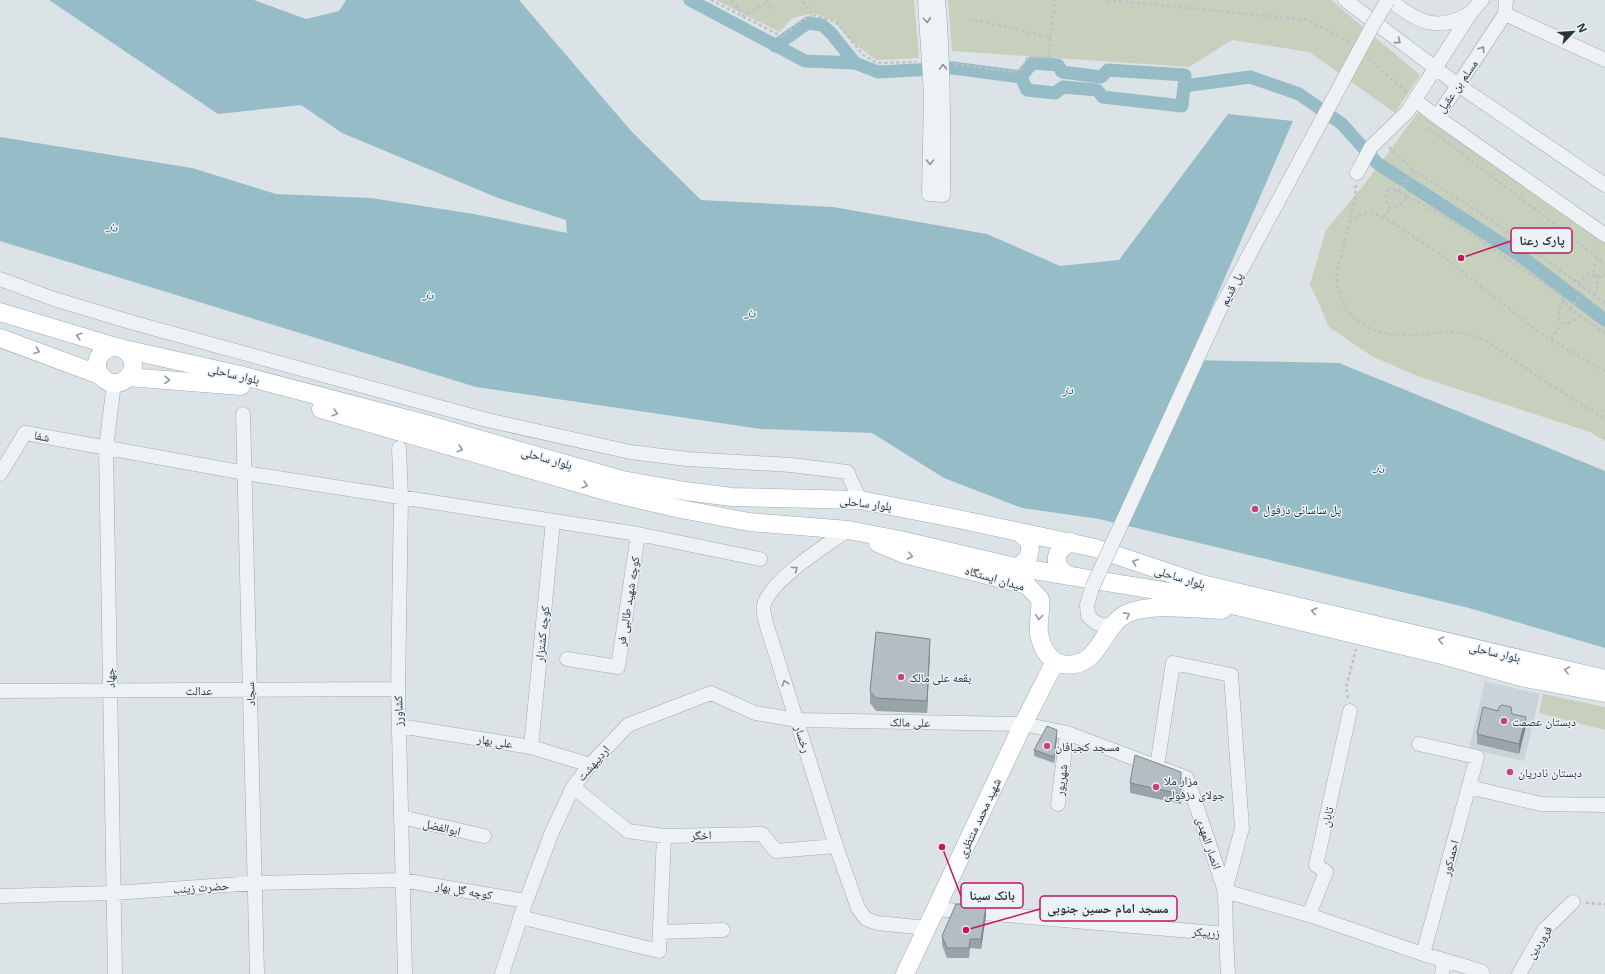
<svg xmlns="http://www.w3.org/2000/svg" width="1605" height="974" font-family="'Open Sans','Noto Naskh Arabic',sans-serif">
<style>
.built{fill:#cad3d8}
.green{fill:#c7d0bd}
.water{fill:#96bcc7}
.lines{fill:none;stroke-linecap:round;stroke-linejoin:round}
.canal{stroke:#96bcc7;stroke-width:13}
.minor-casing{stroke:#a2abb0;stroke-width:15}
.major-casing{stroke:#9babb2;stroke-width:19}
.path{stroke:#bbc1c5;stroke-width:2.5;stroke-dasharray:3 3;stroke-linecap:butt}
.minor{stroke:#eff2f5;stroke-width:14}
.major{stroke:#fff;stroke-width:18}
.minor-bridge-casing{stroke:#a2abb0;stroke-width:15;stroke-linecap:butt}
.minor-bridge{stroke:#eff2f5;stroke-width:14}
.wall{fill:#9aa3a8}
.shaded-wall{fill:#7d8588}
.building{fill:#b3bec3;stroke:#7d8588}
.oneway{stroke:#8a9498}
.oneway2{stroke:#929a9e}
.poi-dot{fill:#cc407e;stroke:#ebf1f4;stroke-width:1.5}
.labels{text-anchor:middle;dominant-baseline:central;stroke-width:3;stroke-linejoin:round;paint-order:stroke}
.street-label{font-size:12px;fill:#26353c;stroke:#ebf1f4}
.poi-label{font-size:12px;fill:#26353c;stroke:#ebf1f4;text-anchor:start}
.water-label{font-size:13px;font-style:italic;fill:#315f6f;stroke:#ebf1f4}
.leader{fill:none;stroke:#c2185b;stroke-width:1.5}
.callout-dot{fill:#c2185b;stroke:#ebf1f4;stroke-width:1.5}
.callout{fill:#ebf1f4;stroke:#c2185b;stroke-width:1.5}
.callout-label{font-size:13px;text-anchor:middle;font-weight:bold;fill:#26353c}
</style>
<rect width="100%" height="100%" fill="#dce3e6"/>
<path class="built" d="M1485 681 1540 694 1524 761 1469 749Z"/>
<path class="green" d="M716 0H914L919 58 876 60 851 41 835 21 813 13 793 18 779 32Z
M948 0H1331L1420 75 1395 113 1309 52 1232 40 1189 67 952 51Z
M1423 106 1605 232V441L1590 432 1420 377 1373 357 1329 327 1310 284 1326 230 1367 181Z
M1543 694 1605 707V730L1539 713Z"/>
<path class="water" d="M49 0H254L306 19 339 11 346 0H519L632 132 701 200 833 207 987 234 1060 266 1119 260 1228 114 1293 121 1189 360 1339 363 1605 471V648L1469 608 1099 519 1022 508 944 478 872 433 761 429 476 387 0 241V137L192 168 276 194 371 198 474 214 567 233 566 220 498 198 342 133 301 105 218 114Z"/>
<g class="lines">
<path class="canal" d="M690 0 805 61 855 63 878 72 953 68 1021 77 1027 90 1055 93 1063 87 1097 90 1103 97 1182 106 1184 86 1250 77 1299 94 1342 124 1377 163 1522 257 1605 320
M775 46 808 23 822 25 831 33 855 63
M1021 77 1032 63 1058 65 1062 72 1101 77 1108 70 1185 75 1184 86"/>
<g class="minor-casing">
<path id="minor" d="M925 0 931 95 929 194 943 195C943 130 944 65 938 0
M1345 0 1458 85 1605 185
M1390 0C1417 22 1438 33 1470 13
M1505 14 1605 60
M1415 100 1437 117 1505 14 1506 0
M1437 117 1605 235
M1357 173 1371 147 1407 112 1472 11 1482 0
M0 279 54 299 134 323 487 420 630 452 687 459 791 465 847 472 860 500
M114 383 106 448 115 974
M243 414 257 974
M399 448 401 497 398 689 405 974
M0 474 25 433 245 473 638 534 760 559
M848 530C827 545 770 580 764 605 762 610 765 618 766 623L836 846 858 908 866 919 877 923 927 928
M1092 588 1087 605 1088 616 1096 623 1112 627
M567 659 618 667 638 534
M0 691 398 689
M399 726 531 747 590 765
M1419 744 1477 757 1423 954
M531 747 553 521
M1157 766 1173 663 1231 675 1242 828 1225 891
M573 787 628 831 664 836 762 834 776 851 836 846
M1469 787 1541 804 1605 805
M1058 804 1067 733
M401 817 484 836
M0 896 114 893 255 883 402 880 526 901
M936 909 1226 934 1225 891 1309 915 1423 954 1481 971 1483 974
M1309 915 1326 872 1316 865 1350 711
M520 917 659 951 664 836
M660 932 723 930
M1226 934 1228 974
M502 974 526 901 552 832 573 787 590 765 628 725 711 693 755 713 797 720 1023 724 1067 733 1187 778 1225 891
M1442 974 1444 960
M1519 974 1544 930 1573 902"/>
</g>
<g class="major-casing">
<path id="major" d="M0 312 116 347
M0 338 100 375
M97 365a18 18 0 1 1 36 0a18 18 0 1 1-36 0Z
M124 349 240 375 422 423 622 480 685 491 732 497 860 500 958 519 1095 548 1202 584 1605 679
M128 377 241 386
M321 409 616 494 681 509 749 522 848 530 900 540 1015 567 1199 597 1446 656 1525 678 1605 693
M878 543 904 554 1027 585 1040 599C1042 612 1036 625 1040 638 1043 650 1050 661 1062 664 1100 671 1101 625 1128 613 1153 603 1195 609 1222 610
M1015 567C1028 563 1032 554 1029 541L1019 532
M1068 576C1052 564 1053 552 1071 542
M905 974 1023 724 1055 662"/>
</g>
<path class="path" d="M711 0 783 37 796 25 813 15 802 0
M732 0 744 16 768 2
M766 0 774 10
M1107 0 1308 20 1350 42
M813 15 831 20 839 25 862 54 877 63 916 62
M1050 37 1055 0
M1368 58 1406 92
M955 64 1014 72 1022 69 1028 57 1049 58 1050 37 966 18
M1428 128 1547 218 1605 264
M1389 147 1413 170 1491 220 1605 303
M1356 185C1355 205 1349 225 1344 244 1341 256 1336 268 1337 280 1340 317 1369 335 1405 335 1429 335 1457 327 1480 338 1493 344 1506 355 1518 363 1546 382 1575 401 1605 418
M1388 187 1407 196C1404 204 1398 206 1390 208L1386 200Z
M1398 192 1413 170
M1407 196 1444 216 1542 282 1560 295 1570 309 1605 333
M1384 217 1390 208
M1349 223 1362 214 1372 213 1384 217 1441 255 1540 333 1605 371
M1578 283 1588 274 1600 277 1605 275
M1594 295 1598 284 1593 269 1598 259
M1564 301C1558 309 1556 314 1562 323L1567 324 1580 315
M1570 309 1585 288
M1551 339 1562 323
M1348 698 1346 688 1356 649
M1586 903 1605 904"/>
<use href="#minor" class="minor"/>
<use href="#major" class="major"/>
<g class="minor-bridge-casing">
<path id="minor-bridge" d="M1092 588 1219 311 1374 23 1388 0"/>
</g>
<use href="#minor-bridge" class="minor-bridge"/>
</g>
<path class="wall" d="M930 651 927 713 876 711 870 703V691Z
M1512 714 1526 726 1519 754 1477 744V734Z
M1057 736 1054 763 1034 756V750Z
M1181 772V804L1130 793V783Z
M986 915 981 949 970 948 969 958H947L942 945V936Z"/>
<path class="shaded-wall" d="M930 639V651L927 713V701Z
M1526 717V726L1519 754V744Z
M1057 730V736L1054 763V757Z
M986 906V915L981 949V939Z"/>
<path class="building" d="M876 632 930 639 927 701 876 698 870 691Z
M1502 705 1511 707 1512 714 1526 717 1519 744 1477 734 1483 707 1498 711 1499 707Z
M1047 726 1057 730 1054 757 1034 750Z
M1135 755 1181 772V794L1130 783Z
M956 904 986 906 981 939H970L969 948H947L942 936Z"/>
<defs><path id="oneway-chevron" d="M-2-3.5L2.5 0L-2 3.5" fill="none" stroke-width="1.6" stroke-linecap="round" stroke-linejoin="round"/></defs>
<g class="oneway">
<use href="#oneway-chevron" transform="translate(927 20) rotate(85)"/>
<use href="#oneway-chevron" transform="translate(1398 41) rotate(37)"/>
<use href="#oneway-chevron" transform="translate(1482 49) rotate(-56)"/>
<use href="#oneway-chevron" transform="translate(943 67) rotate(-92)"/>
<use href="#oneway-chevron" transform="translate(930 162) rotate(91)"/>
<use href="#oneway-chevron" transform="translate(795 569) rotate(-38)"/>
<use href="#oneway-chevron" transform="translate(785 683) rotate(-108)"/>
</g>
<g class="oneway2">
<use href="#oneway-chevron" transform="translate(79 336) rotate(-163)"/>
<use href="#oneway-chevron" transform="translate(37 351) rotate(20)"/>
<use href="#oneway-chevron" transform="translate(167 380) rotate(4)"/>
<use href="#oneway-chevron" transform="translate(335 413) rotate(16)"/>
<use href="#oneway-chevron" transform="translate(460 449) rotate(16)"/>
<use href="#oneway-chevron" transform="translate(585 485) rotate(16)"/>
<use href="#oneway-chevron" transform="translate(910 556) rotate(14)"/>
<use href="#oneway-chevron" transform="translate(1135 562) rotate(-160)"/>
<use href="#oneway-chevron" transform="translate(1314 611) rotate(-167)"/>
<use href="#oneway-chevron" transform="translate(1127 615) rotate(-28)"/>
<use href="#oneway-chevron" transform="translate(1039 617) rotate(97)"/>
<use href="#oneway-chevron" transform="translate(1441 640) rotate(-167)"/>
<use href="#oneway-chevron" transform="translate(1567 670) rotate(-166)"/>
</g>
<g class="poi-dot">
<circle cx="1255" cy="509" r="4"/>
<circle cx="901" cy="677" r="4"/>
<circle cx="1504" cy="721" r="4"/>
<circle cx="1047" cy="746" r="4"/>
<circle cx="1510" cy="772" r="4"/>
<circle cx="1156" cy="787" r="4"/>
</g>
<g class="labels">
<g class="street-label">
<text transform="translate(1457 86) rotate(-55)">مسلم بن عقیل</text>
<text transform="translate(1231 289) rotate(-62)">پل قدیم</text>
<text transform="translate(234 374) rotate(13)">بلوار ساحلی</text>
<text transform="translate(42 436) rotate(11)">شفا</text>
<text transform="translate(547 458) rotate(16)">بلوار ساحلی</text>
<text transform="translate(866 503) rotate(7)">بلوار ساحلی</text>
<text transform="translate(1180 577) rotate(17)">بلوار ساحلی</text>
<text transform="translate(995 578) rotate(16)">میدان ایستگاه</text>
<text transform="translate(628 601) rotate(-81)">کوچه شهید طالبی فر</text>
<text transform="translate(542 634) rotate(-84)">کوچه کشتزار</text>
<text transform="translate(1495 652) rotate(13)">بلوار ساحلی</text>
<text transform="translate(110 678) rotate(-91)">جهاد</text>
<text x="199" y="690">عدالت</text>
<text transform="translate(250 694) rotate(-92)">سجاد</text>
<text transform="translate(398 711) rotate(-91)">کشاورز</text>
<text transform="translate(910 722) rotate(1)">علی مالک</text>
<text transform="translate(803 739) rotate(73)">رخسار</text>
<text transform="translate(495 741) rotate(9)">علی بهار</text>
<text transform="translate(593 763) rotate(-49)">اردیبهشت</text>
<text transform="translate(1061 780) rotate(-83)">شهریور</text>
<text transform="translate(1327 817) rotate(-78)">تابان</text>
<text transform="translate(979 818) rotate(-65)">شهید محمد منتظری</text>
<text transform="translate(442 827) rotate(13)">ابوالفضل</text>
<text transform="translate(701 835) rotate(-1)">اخگر</text>
<text transform="translate(1209 843) rotate(71)">انصار المهدی</text>
<text transform="translate(1450 858) rotate(-75)">احمدکور</text>
<text transform="translate(201 887) rotate(-4)">حضرت زینب</text>
<text transform="translate(464 890) rotate(10)">کوچه گل بهار</text>
<text transform="translate(1206 932) rotate(4)">زرپیکر</text>
<text transform="translate(1539 942) rotate(-57)">فروردین</text>
</g>
<g class="poi-label">
<text x="1263" y="509">پل ساسانی دزفول</text>
<text x="909" y="677">بقعه علی مالک</text>
<text x="1512" y="721">دبستان عصمت</text>
<text x="1055" y="746">مسجد کجبافان</text>
<text x="1518" y="772">دبستان نادریان</text>
<text x="1164" y="780">مزار ملا<tspan x="1164" dy="14">جولای دزفولی</tspan></text>
</g>
<g class="water-label">
<text transform="translate(113 226) rotate(15)">دز</text>
<text transform="translate(429 294) rotate(11)">دز</text>
<text transform="translate(751 312) rotate(11)">دز</text>
<text x="1068" y="389">دز</text>
<text transform="translate(1380 467) rotate(18)">دز</text>
</g>
</g>
<path class="leader" d="M1461 258L1511 241M942 847L961 896M966 930L1040 909"/>
<g class="callout-dot">
<circle cx="1461" cy="258" r="4"/>
<circle cx="942" cy="847" r="4"/>
<circle cx="966" cy="930" r="4"/>
</g>
<g class="callout">
<rect x="1511" y="228" width="61" height="25" rx="4"/>
<rect x="961" y="883" width="62" height="25" rx="4"/>
<rect x="1040" y="896" width="137" height="25" rx="4"/>
</g>
<g class="callout-label">
<text x="1542" y="245">پارک رعنا</text>
<text x="992" y="900">بانک سینا</text>
<text x="1108" y="913">مسجد امام حسین جنوبی</text>
</g>
<g transform="translate(1573 32) rotate(65)" stroke="#ebf1f4" stroke-width="3" paint-order="stroke">
<path d="M0-3L7 15L0 10L-7 15Z" fill="#26353c"/>
<text y="-6" font-size="11" font-weight="bold" text-anchor="middle" fill="#26353c">N</text>
</g>
</svg>
